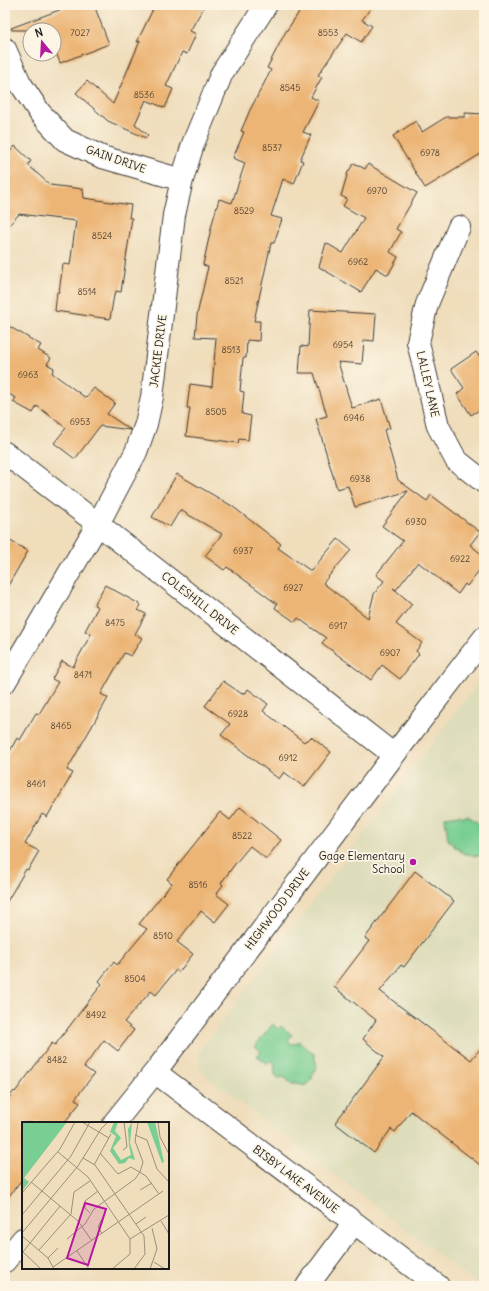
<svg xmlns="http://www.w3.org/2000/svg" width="489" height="1291" font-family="Delius,sans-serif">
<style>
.built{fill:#deddbb}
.green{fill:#78ce93;stroke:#4a7558}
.building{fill:#ecb576}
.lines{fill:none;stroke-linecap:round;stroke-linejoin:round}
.minor-casing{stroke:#3c3934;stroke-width:24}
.minor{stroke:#fff;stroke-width:22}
.poi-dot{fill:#b5179e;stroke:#fcf5e5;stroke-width:1.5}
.labels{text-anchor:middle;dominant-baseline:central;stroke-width:3.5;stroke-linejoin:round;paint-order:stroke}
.number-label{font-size:9px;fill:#504232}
.street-label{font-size:11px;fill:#1c1c1c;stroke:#fcf5e5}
.poi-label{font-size:11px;fill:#1c1c1c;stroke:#fcf5e5;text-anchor:end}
.inset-road{fill:none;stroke:#9b907b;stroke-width:1}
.view{fill:#b5179e;fill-opacity:0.15;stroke:#b5179e;stroke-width:2}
.inset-edge{fill:none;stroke:#1c1c1c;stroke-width:2}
</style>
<rect width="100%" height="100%" fill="#fcf5e5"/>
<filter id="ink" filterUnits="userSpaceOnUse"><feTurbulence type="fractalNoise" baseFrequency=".025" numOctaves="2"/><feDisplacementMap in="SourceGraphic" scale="8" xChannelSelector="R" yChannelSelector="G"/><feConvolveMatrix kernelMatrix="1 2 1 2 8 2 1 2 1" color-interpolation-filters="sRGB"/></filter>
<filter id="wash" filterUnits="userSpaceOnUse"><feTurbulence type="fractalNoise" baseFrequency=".012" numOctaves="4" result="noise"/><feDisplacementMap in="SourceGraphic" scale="16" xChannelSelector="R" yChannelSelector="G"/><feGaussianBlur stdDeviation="0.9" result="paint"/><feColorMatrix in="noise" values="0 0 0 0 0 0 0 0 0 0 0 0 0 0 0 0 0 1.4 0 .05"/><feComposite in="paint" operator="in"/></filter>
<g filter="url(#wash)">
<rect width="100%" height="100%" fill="#efddbb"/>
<path class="built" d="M484 675V1286H480L207 1077 201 1070 199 1063 198 1055 201 1050Z"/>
<path class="green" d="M460 815 462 817 468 816 484 827V851L479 856C474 857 471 853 465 854L460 851 458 847 456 848 453 845 454 844 448 840 445 817Z
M273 1024 278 1029 281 1026 292 1035 288 1040 292 1044 298 1043V1041L314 1054 317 1067 315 1068V1071L312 1076V1079L306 1085C301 1086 297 1083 292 1084L284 1077 278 1078 275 1075 274 1062 271 1060 268 1064 257 1056 261 1051 255 1046Z"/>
<g id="blocks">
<path class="building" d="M73 5H94L109 44 60 63 54 47V30H12L11 28Z
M155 5H205L190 31 196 34 187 54 182 52 166 86 173 89 165 108 146 100 135 124 148 135 146 138 108 121 76 93 87 81 113 104 140 41 137 42Z
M304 5H373L362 20 372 26 361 42 347 33 318 75 322 77 311 97 319 101 303 132 311 135 300 160 303 161 294 184 283 179 271 216 282 219 274 243H271L254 321H260L259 341 247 340 246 358H243L240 391 244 392 242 414 251 416 248 440 239 439 238 443 186 436 190 408H187L190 384 212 387 216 338 195 337 197 315 208 267 203 265 212 224 219 199 232 203 245 163 233 158 244 132 241 131 250 110 271 70 267 68 285 33Z
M465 113 484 114V152L425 188 393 136 416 121 422 132 446 117H465Z
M15 146 31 161 28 165 50 185 83 189 84 198 131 205 129 218H132L121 292 116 291 115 295H114L110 319 55 311 57 292H59L63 264 70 265 76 221 19 214 5 230V157Z
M354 163 365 169 368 164 417 193 396 229 401 232 390 252 398 257 388 275 376 268 361 292 319 267 326 243 343 253 364 218 343 206 347 199 341 196 348 172Z
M310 310 376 314 374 341 364 340 362 364 338 362 352 408 381 399 390 428 384 430 398 480 427 501 431 495 480 532 470 545 484 556V564L467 586 465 584 458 594 418 562 396 590 393 588 412 604 396 624 422 643 416 651 419 654 400 679 382 665 371 680 322 643 326 638 298 618 295 622 275 608 277 604 227 567 224 570 205 556 222 534 180 510 170 527 152 517 177 474 232 506 281 544 278 548 311 571 338 539 351 550 323 583 368 618 374 594 384 581 376 575 403 541 382 526 408 491 355 507 348 486 337 489 316 419 327 416 314 373H299L301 346 308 347Z
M5 324 41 345 38 350 51 358 47 364 54 368 52 373 86 398 94 388 115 403 107 414 131 430 100 426 75 459 54 443 66 428 37 406 33 413 13 402 16 398 5 392Z
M476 352 484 363V407L471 415 457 394 464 388 451 369Z
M5 538 28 551 5 591Z
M105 585 141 605 138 610 146 614 135 634 142 638 131 656 124 653 101 694 108 698 67 770 73 773 47 817 42 814 25 844 39 851 28 870 26 869 5 905V760L17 738 20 740 36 713 39 714 58 682 52 679 62 661 73 667 91 634 85 631 98 607 94 605Z
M223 681 242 694 243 692 245 694 248 689 268 704 263 711 304 742 306 740 307 741 311 737 331 752 304 787 284 772 279 779 221 735 230 724 205 706Z
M240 807 281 840 266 859 250 846 235 864 221 883 223 885 216 894 229 904 215 922 201 911 177 942 193 954 179 972 176 970 156 995 151 991 124 1022 134 1030 118 1051 104 1040 84 1067 94 1074 75 1099 80 1103 64 1123H23V1178L5 1201V1103L14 1091 15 1092 52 1043 55 1045 102 984 99 981 114 962 117 965 147 929 139 924 172 883 167 879 188 852 220 812 230 820Z
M415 871 454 901 404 967 401 965 380 991 471 1060 484 1044V1168L411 1111 395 1132 391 1129 374 1153 335 1123 384 1057 363 1039 376 1020 334 987 369 941 365 938Z"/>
</g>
</g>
<g filter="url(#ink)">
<use href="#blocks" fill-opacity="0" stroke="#3c3934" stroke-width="1"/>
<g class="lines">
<g class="minor-casing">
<path id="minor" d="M5 49 20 83 40 113 65 140 102 157 182 180
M459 227 427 304 418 342 438 426 456 460 484 482
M5 453 98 524 394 755
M5 682 98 524 136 452 146 424 152 397 174 215 182 180 193 144 222 73 266 5
M155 1072 438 1286
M114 1123 155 1072 394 755 484 638
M5 1261 23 1239
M307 1286 354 1223"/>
</g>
<use href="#minor" class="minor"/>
</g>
</g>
<circle class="poi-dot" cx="413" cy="862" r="4"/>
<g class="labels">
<g class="number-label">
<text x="80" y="32">7027</text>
<text x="328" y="32">8553</text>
<text x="290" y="87">8545</text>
<text x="144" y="94">8536</text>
<text x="272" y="147">8537</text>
<text x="430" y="152">6978</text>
<text x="377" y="190">6970</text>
<text x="244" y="210">8529</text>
<text x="102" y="235">8524</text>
<text x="358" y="261">6962</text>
<text x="234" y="280">8521</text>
<text x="87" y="291">8514</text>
<text x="343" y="344">6954</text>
<text x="231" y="349">8513</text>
<text x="28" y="374">6963</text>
<text x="216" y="411">8505</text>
<text x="354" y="417">6946</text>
<text x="80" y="421">6953</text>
<text x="360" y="478">6938</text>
<text x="416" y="521">6930</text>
<text x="243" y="550">6937</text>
<text x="460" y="558">6922</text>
<text x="293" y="587">6927</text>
<text x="115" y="622">8475</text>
<text x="338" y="625">6917</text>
<text x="390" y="652">6907</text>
<text x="83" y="674">8471</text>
<text x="238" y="713">6928</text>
<text x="61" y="725">8465</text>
<text x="288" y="757">6912</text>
<text x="36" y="783">8461</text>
<text x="242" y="835">8522</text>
<text x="198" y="884">8516</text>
<text x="163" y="935">8510</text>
<text x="135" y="978">8504</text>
<text x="96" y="1014">8492</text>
<text x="57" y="1059">8482</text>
</g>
<g class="street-label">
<text transform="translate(116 159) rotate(19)">GAIN DRIVE</text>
<text transform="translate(158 351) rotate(-83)">JACKIE DRIVE</text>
<text transform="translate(428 384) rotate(77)">LALLEY LANE</text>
<text transform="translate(200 603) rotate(38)">COLESHILL DRIVE</text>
<text transform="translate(277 909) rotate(-53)">HIGHWOOD DRIVE</text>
<text transform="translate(296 1179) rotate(37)">BISBY LAKE AVENUE</text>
</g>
<g class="poi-label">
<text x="405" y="856">Gage Elementary<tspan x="405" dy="13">School</tspan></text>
</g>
</g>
<g transform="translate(22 1122)">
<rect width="147" height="147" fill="#efddbb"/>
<path d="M0 0H45L2 56 7 60 0 69ZM92 0H96L93 9 99 16 91 26 99 38 109 33 107 23 106 7 110 0 108 21 113 38 107 36 103 41 97 42 88 29 94 14 88 10ZM125 0H133L142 40 140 41Z" fill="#78ce93"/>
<path class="inset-road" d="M60 0 87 16M136 0 138 15 147 32M113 13 125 18 135 47 147 60M101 28 105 25 102 0M36 30 66 55 108 117V132L90 147M78 31 96 52 109 45 124 54 137 72M61 36 73 43 122 114 123 132 112 147M72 43 89 12M9 60 56 99 70 119M118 68 130 61M0 71 38 27 53 0M68 91 63 86V79L76 69M0 93 49 34 68 0M139 99 147 112M114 102 124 95M0 111 56 44 79 7 86 0M80 112 76 105 80 97M0 114 26 136 32 147M45 117 63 102 72 87 113 57 118 50 121 40 113 19 116 1M108 117 147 93M17 128 49 92 52 70 68 59M55 129 67 147M1 130 19 147M0 131 38 84M26 136 36 126M132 140 143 147M31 145 141 69M128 147 135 127 130 106"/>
<path class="view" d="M63 81 84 87 66 143 45 136Z"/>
<rect width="147" height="147" class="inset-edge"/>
</g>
<rect width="489" height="1291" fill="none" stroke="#fcf5e5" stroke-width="20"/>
<g transform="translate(42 42) rotate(342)"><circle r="19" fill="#fcf5e5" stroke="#a29e95"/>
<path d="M0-3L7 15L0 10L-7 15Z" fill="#b5179e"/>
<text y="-6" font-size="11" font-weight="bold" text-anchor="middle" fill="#1c1c1c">N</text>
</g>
</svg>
